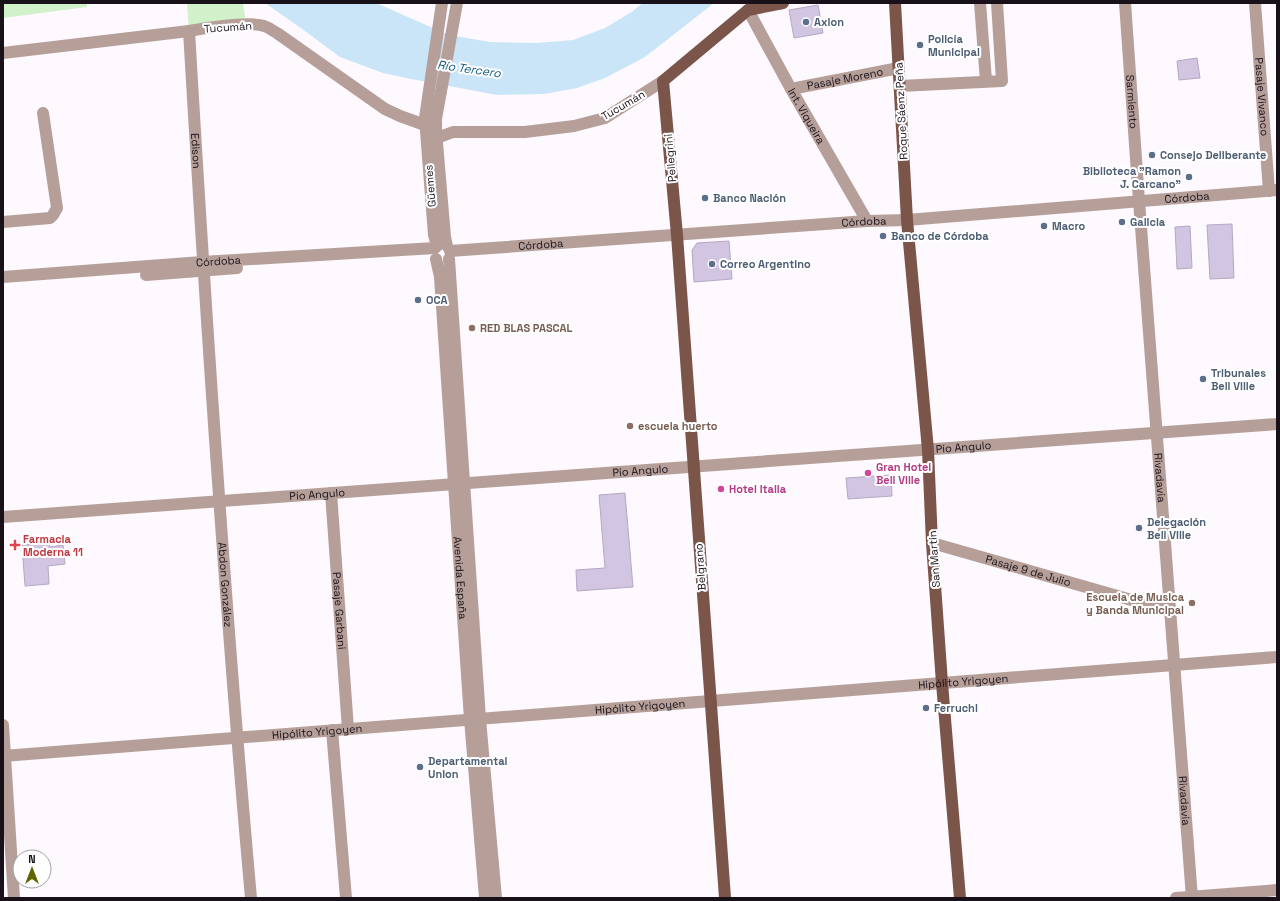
<svg xmlns="http://www.w3.org/2000/svg" width="1280" height="901" font-family="'Space Grotesk',sans-serif">
<style>
.green{fill:#d1f1ca}
.water{fill:#cae5f8}
.building{fill:#d2c5e2;stroke:#b5a8c4}
.lines{fill:none;stroke-linecap:round;stroke-linejoin:round}
.minor{stroke:#b69f99;stroke-width:12}
.major{stroke:#7b544a;stroke-width:12}
.service-dot{fill:#5c6f8a;stroke:#fff;stroke-width:1.5}
.education-dot{fill:#8d6e63;stroke:#fff;stroke-width:1.5}
.hotel-dot{fill:#d1479c;stroke:#fff;stroke-width:1.5}
.health-dot{fill:#e0444e;stroke:#fff;stroke-width:1.5}
.labels{text-anchor:middle;dominant-baseline:central;stroke-width:4;stroke-linejoin:round;paint-order:stroke}
.service-label{font-size:11px;font-weight:bold;fill:#4e5e75;stroke:#fff;text-anchor:start}
.street-label{font-size:11px;fill:#18111a;stroke:#fff}
.education-label{font-size:11px;font-weight:bold;fill:#785e54;stroke:#fff;text-anchor:start}
.hotel-label{font-size:11px;font-weight:bold;fill:#b23c85;stroke:#fff;text-anchor:start}
.health-label{font-size:11px;font-weight:bold;fill:#be3a42;stroke:#fff;text-anchor:start}
.water-label{font-size:12px;font-style:italic;fill:#105b83;stroke:#fff}
</style>
<rect width="100%" height="100%" fill="#fdf9fe"/>
<path class="green" d="M3 3H87V7L3 18Z
M187 3H241L243 4 246 22 189 31Z"/>
<path class="water" d="M265 3H376L449 35 490 42 537 43 573 40 605 28 630 13 643 3H714L645 57 605 78 577 88 544 94 497 95 411 79 383 73 340 57 305 31Z"/>
<path class="building" d="M818 5 823 33 794 38 789 10Z
M1197 58 1200 78 1179 80 1177 61Z
M1232 224 1234 278 1210 279 1207 225Z
M1190 226 1192 268 1177 269 1175 227Z
M729 241 732 279 694 282 692 250 697 243Z
M891 475 892 496 848 499 846 478Z
M625 493 633 587 577 591 576 570 605 568 599 495Z
M49 543 50 547 63 545 65 564 48 566 49 584 25 586 22 545Z"/>
<g class="lines">
<g class="minor">
<path d="M980 3 986 81"/>
<path id="s1" d="M1125 3 1139 201 1192 898"/>
<path id="s2" d="M1255 3 1269 191"/>
<path id="s3" d="M748 10 791 89 867 221"/>
<path id="s4" d="M189 31C206 320 225 609 251 898"/>
<path d="M3 53 189 31C206 28 249 21 264 26 268 27 273 31 277 33L385 109 400 116 425 125"/>
<path d="M900 86 1002 81 997 3"/>
<path id="s5" d="M791 89 899 68"/>
<path d="M437 138 453 132H525L574 126 605 118 663 81"/>
<path d="M3 222 50 218 53 215 57 208 43 113"/>
<path d="M437 246 434 235 425 118 442 3"/>
<path d="M447 246 445 237 436 131V119L457 3"/>
<path id="s6" d="M450 251 867 221 907 220 1277 190"/>
<path id="s7" d="M436 259 440 277 470 719 485 898"/>
<path d="M449 259 480 719 496 898"/>
<path d="M146 275 237 268"/>
<path id="s8" d="M3 277 202 262 435 248"/>
<path id="s9" d="M331 493 348 729"/>
<path id="s10" d="M3 517 1277 424"/>
<path id="s11" d="M932 543 1170 611"/>
<path d="M3 725 14 898"/>
<path d="M332 730 346 898"/>
<path id="s12" d="M3 756 1277 657"/>
<path d="M1176 898 1277 890"/>
</g>
<path class="major" d="M895 3 907 220 928 450 932 543 942 683 960 898
M725 898 677 235 663 81 748 10 783 3"/>
</g>
<g class="service-dot">
<circle cx="806" cy="22" r="4"/>
<circle cx="920" cy="45" r="4"/>
<circle cx="1152" cy="155" r="4"/>
<circle cx="1189" cy="177" r="4"/>
<circle cx="705" cy="198" r="4"/>
<circle cx="1122" cy="222" r="4"/>
<circle cx="1044" cy="226" r="4"/>
<circle cx="883" cy="236" r="4"/>
<circle cx="712" cy="264" r="4"/>
<circle cx="418" cy="300" r="4"/>
<circle cx="1203" cy="379" r="4"/>
<circle cx="1139" cy="528" r="4"/>
<circle cx="926" cy="708" r="4"/>
<circle cx="420" cy="767" r="4"/>
</g>
<g class="education-dot">
<circle cx="472" cy="328" r="4"/>
<circle cx="630" cy="426" r="4"/>
<circle cx="1192" cy="603" r="4"/>
</g>
<g class="hotel-dot">
<circle cx="868" cy="473" r="4"/>
<circle cx="721" cy="489" r="4"/>
</g>
<path class="health-dot" d="M13 539h4v4h4v4h-4v4h-4v-4h-4v-4h4z"/>
<g class="labels">
<g class="service-label">
<text x="814" y="22">Axion</text>
<text x="928" y="39">Policía<tspan x="928" dy="13">Municipal</tspan></text>
<text x="1160" y="155">Consejo Deliberante</text>
<text x="1181" y="171" text-anchor="end">Biblioteca "Ramon<tspan x="1181" dy="13">J. Carcano"</tspan></text>
<text x="713" y="198">Banco Nación</text>
<text x="1130" y="222">Galicia</text>
<text x="1052" y="226">Macro</text>
<text x="891" y="236">Banco de Córdoba</text>
<text x="720" y="264">Correo Argentino</text>
<text x="426" y="300">OCA</text>
<text x="1211" y="373">Tribunales<tspan x="1211" dy="13">Bell Ville</tspan></text>
<text x="1147" y="522">Delegación<tspan x="1147" dy="13">Bell Ville</tspan></text>
<text x="934" y="708">Ferruchi</text>
<text x="428" y="761">Departamental<tspan x="428" dy="13">Union</tspan></text>
</g>
<g class="street-label">
<text transform="translate(228 27) rotate(-4)">Tucumán</text>
<text stroke="none"><textPath href="#s5" startOffset="55">Pasaje Moreno</textPath></text>
<text stroke="none"><textPath href="#s2" startOffset="94">Pasaje Vivanco</textPath></text>
<text stroke="none"><textPath href="#s1" startOffset="99">Sarmiento</textPath></text>
<text transform="translate(623 105) rotate(-30)">Tucumán</text>
<text transform="translate(901 111) rotate(-93)">Roque Sáenz Peña</text>
<text stroke="none"><textPath href="#s3" startOffset="121">Int. Viqueira</textPath></text>
<text stroke="none"><textPath href="#s4" startOffset="120">Edison</textPath></text>
<text transform="translate(670 158) rotate(-95)">Pellegrini</text>
<text transform="translate(430 186) rotate(-95)">Güemes</text>
<text stroke="none"><textPath href="#s6" startOffset="739">Córdoba</textPath></text>
<text stroke="none"><textPath href="#s6" startOffset="415">Córdoba</textPath></text>
<text stroke="none"><textPath href="#s6" startOffset="91">Córdoba</textPath></text>
<text stroke="none"><textPath href="#s8" startOffset="216">Córdoba</textPath></text>
<text stroke="none"><textPath href="#s10" startOffset="963">Pío Angulo</textPath></text>
<text stroke="none"><textPath href="#s10" startOffset="639">Pío Angulo</textPath></text>
<text stroke="none"><textPath href="#s1" startOffset="476">Rivadavia</textPath></text>
<text stroke="none"><textPath href="#s10" startOffset="315">Pío Angulo</textPath></text>
<text transform="translate(934 559) rotate(-94)">San Martín</text>
<text transform="translate(700 567) rotate(-94)">Belgrano</text>
<text stroke="none"><textPath href="#s11" startOffset="100">Pasaje 9 de Julio</textPath></text>
<text stroke="none"><textPath href="#s7" startOffset="320">Avenida España</textPath></text>
<text stroke="none"><textPath href="#s4" startOffset="555">Abdon González</textPath></text>
<text stroke="none"><textPath href="#s9" startOffset="118">Pasaje Garbani</textPath></text>
<text stroke="none"><textPath href="#s12" startOffset="963">Hipólito Yrigoyen</textPath></text>
<text stroke="none"><textPath href="#s12" startOffset="639">Hipólito Yrigoyen</textPath></text>
<text stroke="none"><textPath href="#s12" startOffset="315">Hipólito Yrigoyen</textPath></text>
<text stroke="none"><textPath href="#s1" startOffset="800">Rivadavia</textPath></text>
</g>
<g class="education-label">
<text x="480" y="328">RED BLAS PASCAL</text>
<text x="638" y="426">escuela huerto</text>
<text x="1184" y="597" text-anchor="end">Escuela de Musica<tspan x="1184" dy="13">y Banda Municipal</tspan></text>
</g>
<g class="hotel-label">
<text x="876" y="467">Gran Hotel<tspan x="876" dy="13">Bell Ville</tspan></text>
<text x="729" y="489">Hotel Italia</text>
</g>
<g class="health-label">
<text x="23" y="539">Farmacia<tspan x="23" dy="13">Moderna 11</tspan></text>
</g>
<g class="water-label">
<text transform="translate(469 69) rotate(8)">Río Tercero</text>
</g>
</g>
<rect width="1280" height="901" fill="none" stroke="#18111a" stroke-width="8"/>
<g transform="translate(32 869)"><circle r="19" fill="#ffffff" stroke="#a3a0a3"/>
<path d="M0-3L7 15L0 10L-7 15Z" fill="#606400"/>
<text y="-6" font-size="11" font-weight="bold" text-anchor="middle" fill="#18111a">N</text>
</g>
</svg>
